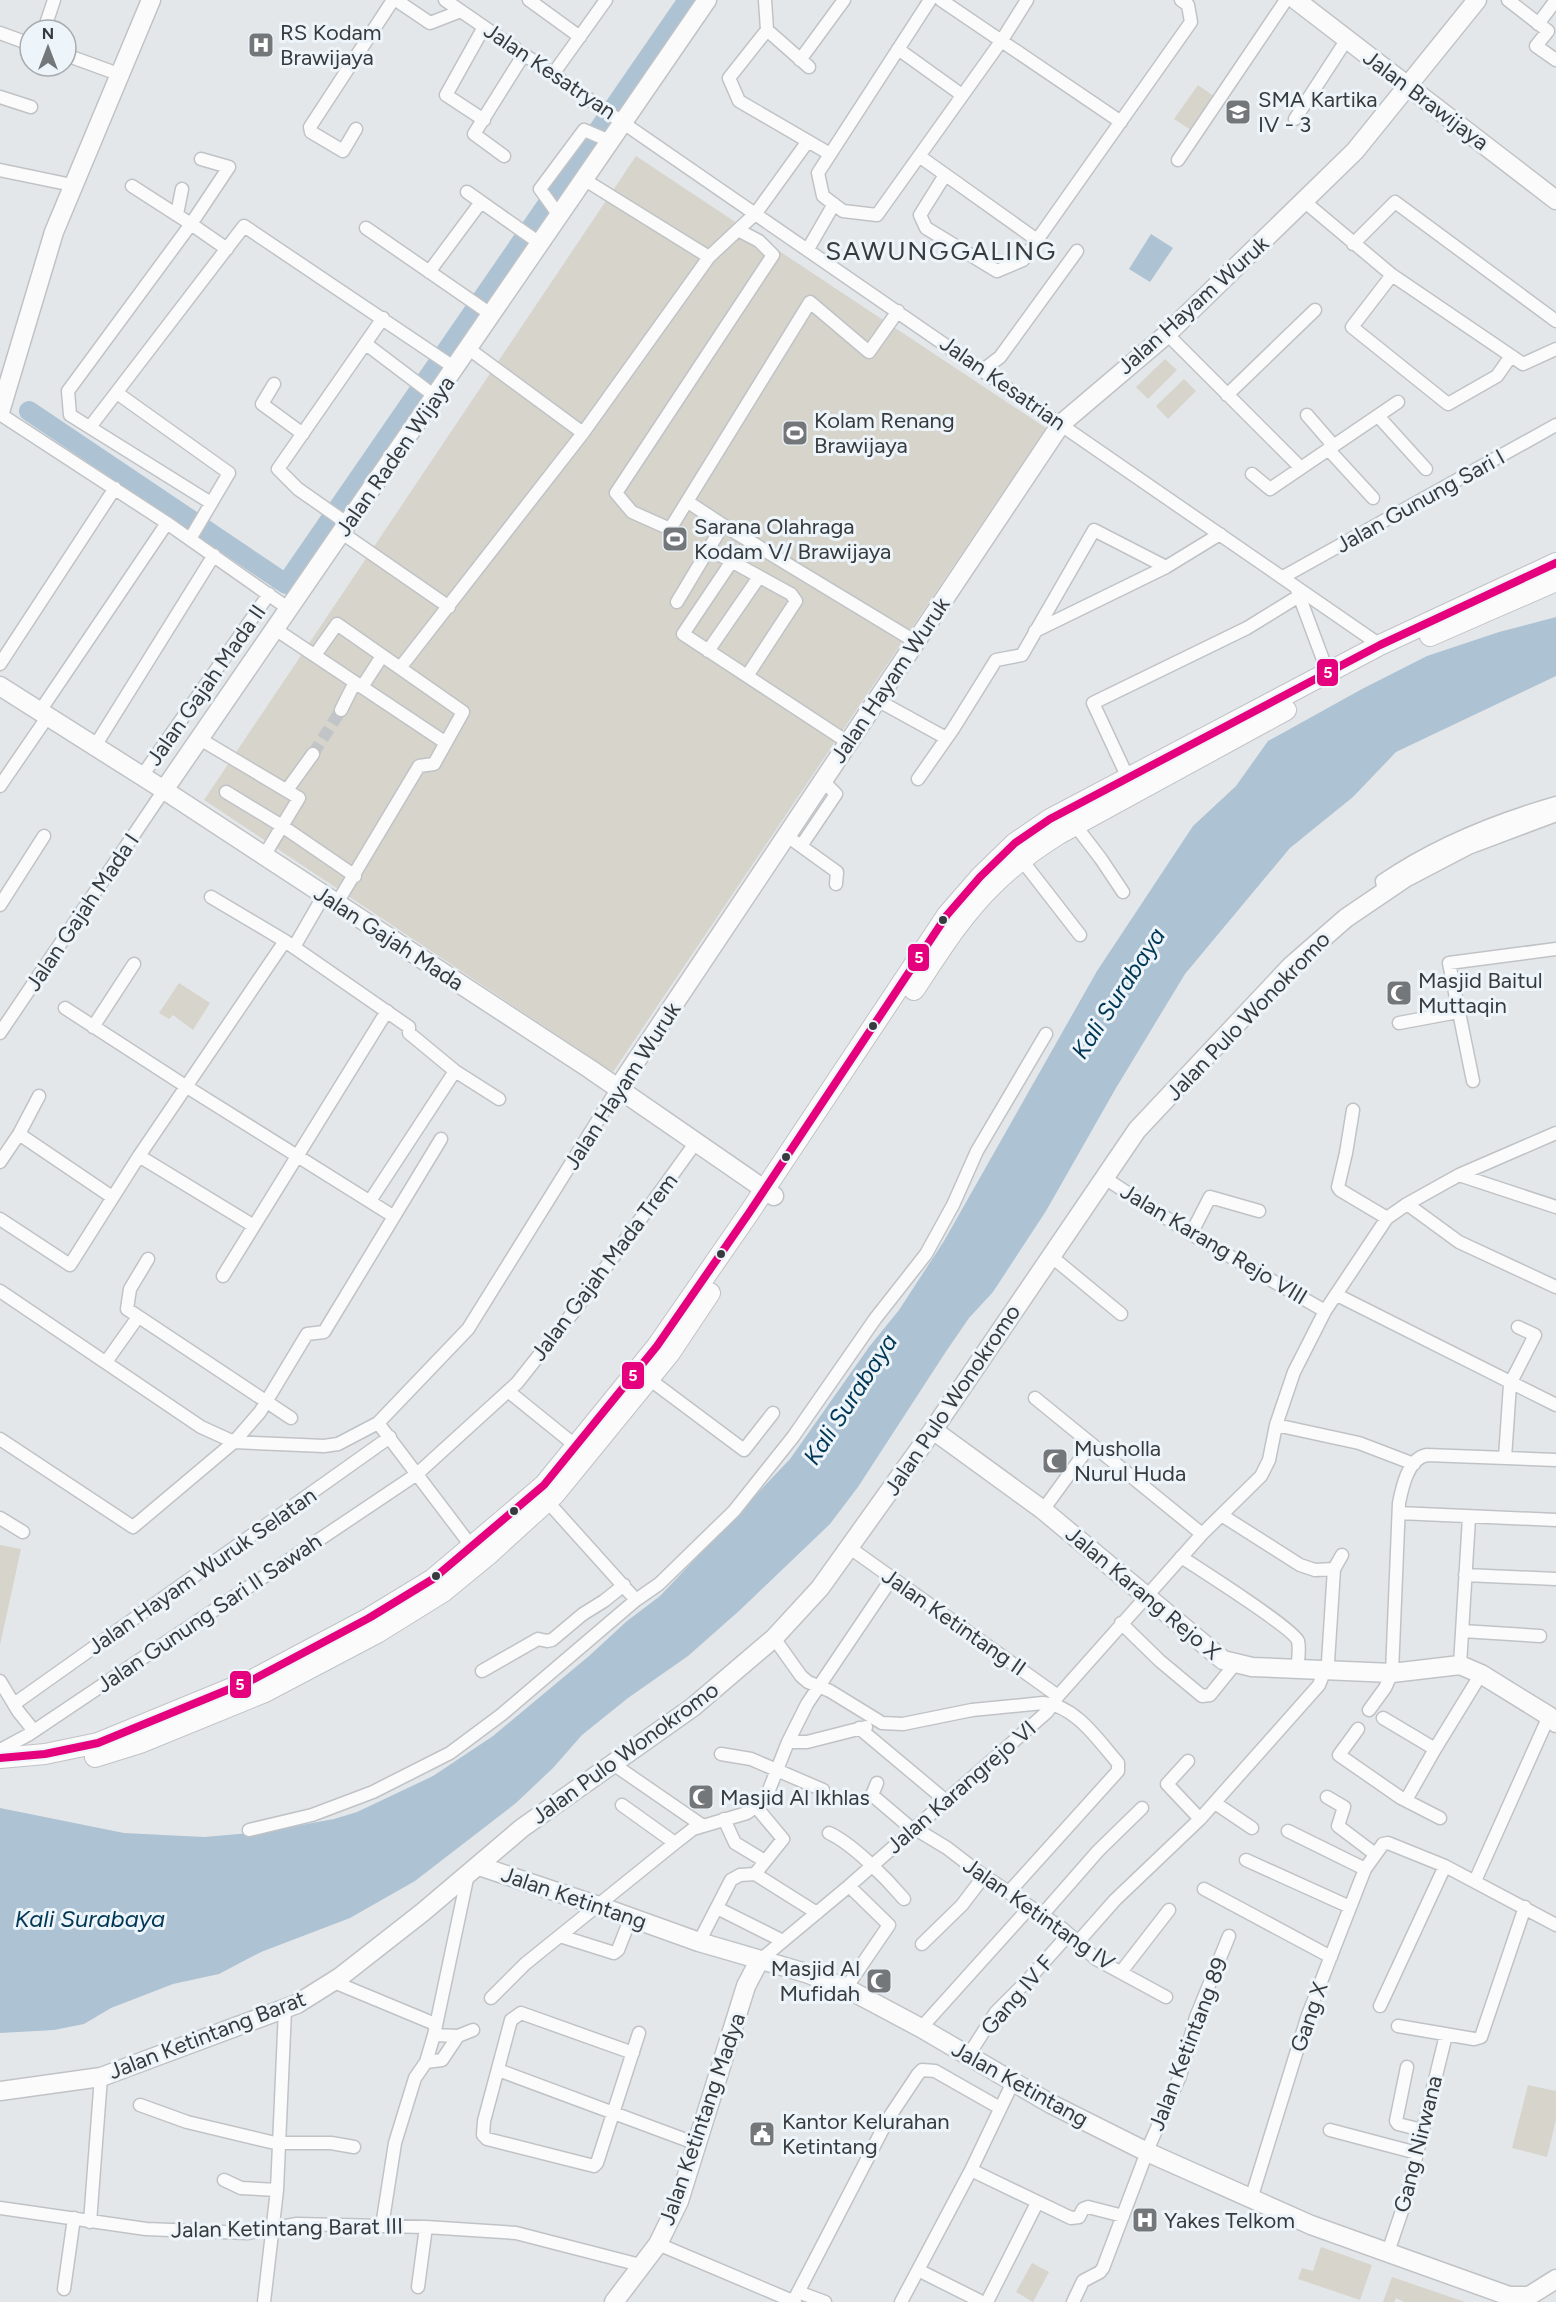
<svg xmlns="http://www.w3.org/2000/svg" width="1556" height="2302" font-family="Figtree,sans-serif">
<style>
.green{fill:#d6d4cb}
.water{fill:#adc2d3}
.lines{fill:none;stroke-linecap:round;stroke-linejoin:round}
.river{stroke:#adc2d3;stroke-width:20}
.street-tunnel{stroke:#c2c5c8;stroke-width:12;stroke-dasharray:12 6;stroke-linecap:butt}
.street-casing{stroke:#c0c3c6;stroke-width:15}
.secondary-casing{stroke:#c0c3c6;stroke-width:21}
.primary-casing{stroke:#c0c3c6;stroke-width:22}
.street{stroke:#fbfbfc;stroke-width:12}
.secondary{stroke:#fbfbfc;stroke-width:18}
.primary{stroke:#fbfbfc;stroke-width:20}
.bus-1-casing{stroke:#edf5fb;stroke-width:12}
.bus-1{stroke:#e5007d;stroke-width:8}
.bus-dot{fill:#383b3e;stroke:#edf5fb;stroke-width:2}
.labels{text-anchor:middle;dominant-baseline:central;stroke-width:6;stroke-linejoin:round;paint-order:stroke}
.poi-label{font-size:22px;fill:#383b3e;stroke:#edf5fb;text-anchor:start}
.street-label{font-size:22px;fill:#383b3e;stroke:#edf5fb}
.water-label{font-size:24px;font-style:italic;fill:#003755;stroke:#edf5fb}
.quarter-label{font-size:26px;letter-spacing:1.5px;fill:#383b3e;stroke:#edf5fb}
.line-badge{stroke:#edf5fb;stroke-width:2}
.badge-label{font-size:16px;text-anchor:middle;font-weight:bold;fill:#fff}
</style>
<rect width="100%" height="100%" fill="#e4e7ea"/>
<path class="green" d="M1198 85 1218 99 1194 132 1174 119Z
M636 156 1046 428 613 1072 204 800Z
M1165 359 1177 370 1148 399 1136 387Z
M1184 379 1196 391 1168 419 1156 406Z
M179 983 210 1003 193 1030 173 1015 169 1019 159 1013Z
M0 1545 21 1549 0 1645Z
M1528 2085 1556 2091V2120L1547 2157 1512 2148Z
M1321 2247 1372 2265 1360 2300 1298 2279 1302 2268 1313 2271Z
M1032 2263 1049 2272 1033 2302 1016 2292Z
M1392 2277 1465 2302H1404L1396 2298 1394 2302H1383Z"/>
<path class="water" d="M1151 234 1173 248 1150 282 1129 269Z
M1556 617V676L1396 752 1353 797 1290 848 1185 974 1116 1088 1046 1211 993 1292 969 1318 945 1353 858 1487 830 1524 739 1611 688 1656 628 1698 582 1735 553 1768 516 1803 415 1881 350 1918 261 1952 219 1974 173 1984 111 2008 84 2024 54 2030 0 2033V1808L124 1833 204 1837 263 1832 334 1819 357 1812 433 1776 493 1736 589 1656 627 1621 660 1596 790 1459 869 1347 899 1310 944 1241 1097 971 1193 826 1236 786 1268 741 1362 689 1427 656 1499 632Z"/>
<g class="lines">
<path class="river" d="M29 411 286 584 688 0"/>
<path class="street-tunnel" d="M313 754 341 710"/>
<g class="street-casing">
<path id="street" d="M396 0 430 23 461 11
M445 0 1380 645
M529 0 580 37
M765 0 767 30 809 67
M930 0 818 173 823 196 843 211 877 215 1002 40 1027 0
M941 0 1121 122
M1508 0 1548 31 1536 46 1556 60
M1538 24 1556 0
M44 30 54 0
M767 30 729 78 739 101 830 154
M0 33 30 44
M898 49 962 95
M66 55 121 75
M800 60 844 0
M553 74 606 0
M0 97 31 107
M1295 119 1347 39
M484 120 446 95 484 27
M356 129 343 151 311 132 310 127 393 0
M504 156 474 134 524 54
M919 156 1037 240
M201 159 229 167 191 224 227 249
M1178 160 1286 0
M0 170 72 185
M945 175 920 215 926 228 997 271 1023 260 1191 22 1188 5 1181 0
M585 180 709 257
M132 186 191 224 68 391 70 415 211 503
M467 192 541 244
M1305 202 1392 275 1523 364 1556 349
M177 214 182 189
M560 217 540 189 584 130 612 142
M366 228 492 315
M738 230 759 241 773 255 616 493 632 512 670 529 810 302 869 352 898 311
M1353 244 1395 202 1556 321
M808 249 834 204
M429 272 481 202
M1392 275 1352 327 1448 404 1497 376 1511 356
M1167 334 1300 467
M366 344 436 397
M469 349 583 433
M983 370 1000 357 1077 251
M274 384 262 404 303 434
M117 393 229 473 190 539
M1227 395 1315 310
M0 414 167 523 289 609
M1307 415 1333 445
M1378 416 1426 469
M90 427 244 226 455 368
M1328 449 1373 498
M1252 474 1270 489 1398 402
M688 502 723 525 916 642
M348 524 298 489 278 469 383 318
M342 533 449 607
M709 549 791 594 796 601 747 676
M732 561 683 634 849 743
M1283 577 1556 425
M1297 590 1328 673
M677 602 723 525
M275 629 446 743
M1035 631 1166 567
M708 651 759 577
M315 655 337 624 463 712 434 764 419 766 337 903
M0 664 115 488
M400 668 583 433 709 257 756 213 808 141
M362 687 382 656
M877 700 946 738
M341 710 355 682
M40 711 167 523
M200 739 299 798 264 856
M95 746 214 555
M142 776 269 594
M1128 778 1093 703 1247 628 1299 596
M918 779 953 729 996 660 1022 655 1094 530 1166 567 1220 534
M0 786 48 716
M287 790 313 754
M226 792 282 826 355 876
M1075 825 1101 859 1123 892
M787 836 837 872 836 884
M801 846 836 794 823 781
M1021 859 1080 935
M1384 892 1382 881C1433 846 1497 820 1556 803
M211 897 285 941 409 1027V1033L455 1071 499 1099
M0 905 44 836
M294 947 324 895
M65 1008 187 1087 393 1216
M1399 1023 1458 1012
M93 1027 134 964
M0 1033 164 790
M1473 1081 1449 963 1556 949
M1353 1110 1346 1153 1338 1187 1340 1190 1387 1218
M19 1134 112 1197
M139 1156 254 1226
M0 1162 19 1134 39 1096
M1459 1175 1556 1207
M1103 1177 1191 1234 1325 1311
M370 1201 455 1071
M1407 1204 1459 1242 1556 1287
M0 1219 70 1265 139 1156 285 941
M1191 1234 1210 1197 1259 1211
M1052 1257 1121 1314
M148 1259 130 1289 127 1309 291 1418
M223 1276 387 1011
M0 1291 201 1427 234 1442 324 1446 338 1444 378 1423 468 1329 618 1088
M1337 1295 1556 1405
M106 1362 138 1317
M649 1379 744 1450 773 1413
M508 1391 576 1446
M1035 1398 1202 1534
M378 1423 475 1551
M1276 1425 1359 1443 1414 1464
M0 1439 133 1527 234 1442 260 1412 307 1334 324 1332 441 1139
M1505 1458 1510 1384 1535 1335 1518 1327
M547 1501 636 1600
M1043 1510 1091 1444
M1399 1513 1556 1520
M1223 1516 1300 1565 1315 1570 1334 1569
M0 1518 23 1532
M850 1548 1058 1696
M1181 1557C1198 1568 1294 1629 1298 1641 1300 1649 1298 1661 1297 1669
M1465 1575 1556 1579
M1121 1623 1160 1661 1202 1696 1210 1695 1235 1664
M1462 1631 1540 1636
M774 1638 801 1676 808 1682 830 1691 882 1723 903 1724 972 1710 1043 1703C1075 1705 1098 1740 1118 1763V1771L1009 1892
M1460 1665 1469 1518
M482 1671 538 1639 547 1641 552 1640 583 1614 604 1601 624 1585
M0 1681 18 1711 34 1731
M14 1704 390 1437
M1369 1710 1385 1688 1392 1673 1399 1503C1402 1488 1408 1458 1427 1455L1556 1460
M1383 1718 1435 1749 1481 1674
M859 1728 945 1800
M1358 1729 1339 1755 1401 1798 1440 1818
M788 1742H807L866 1727
M0 1750 28 1735 417 1474 517 1383 575 1310 696 1142
M721 1754 751 1759 823 1790
M1188 1761 1167 1784 1200 1819
M613 1764 703 1826
M877 1783 872 1795 912 1829
M1327 1797 1344 1807 1338 1826 1375 1854
M1406 1800 1435 1749
M1215 1803 1252 1828
M622 1805 675 1843
M757 1808 783 1839 755 1874 817 1913
M724 1819 735 1843 765 1861
M914 1828 947 1848 977 1871 1063 1929 1096 1959 1166 1997
M249 1830 312 1815 373 1792 450 1753 501 1715 636 1600 659 1584 734 1511 793 1437 875 1319 926 1254 953 1205 977 1151 1046 1034
M1288 1831 1365 1869
M829 1833C853 1844 887 1879 904 1899
M1246 1860 1350 1907
M1475 1881 1549 1716
M1204 1889 1331 1957
M717 1908 783 1941
M1042 1915 1098 1851 1142 1808
M560 1936 614 1953 618 1950 631 1917
M699 1942 731 1880 740 1875 755 1874
M1077 1943 1115 1900 1200 1819 1319 1685 1328 1662 1334 1569 1342 1555
M922 1944 962 1905 984 1876
M759 1961 849 1886 1047 1712 1058 1696 1202 1534 1261 1476 1269 1460 1276 1425 1294 1372 1325 1311 1387 1218 1407 1204 1459 1175 1556 1133
M1121 1972 1169 1910
M334 1982 435 2024
M846 1988 889 1925 849 1886
M491 1998 525 1964 675 1843 693 1829 747 1813 765 1800 788 1742 807 1704 892 1578
M1380 2006 1445 1866
M1398 2026 1474 2039 1481 2037 1525 1907
M921 2028 1030 1907
M434 2035 458 2036 473 2030
M633 2053 521 2013 511 2020 484 2121 483 2135 487 2139 594 2166 597 2163 639 2033
M968 2056 996 2012 1027 1981 1068 1935
M426 2062 442 2060 458 2036
M1407 2067 1396 2121 1398 2124 1414 2128 1421 2137
M498 2070 697 2144
M140 2105 187 2122 275 2143H331L354 2147
M1330 2130 1417 2153
M971 2170 1071 2218 1079 2217 1083 2209 1088 2207 1123 2216
M224 2180 241 2188 277 2190
M1251 2199 1308 2015 1365 1869 1383 1844 1388 1843 1445 1866 1556 1925
M0 2208 146 2229 247 2233 297 2224 426 2227 516 2233 644 2266
M90 2222 101 2077
M382 2226 395 2143 415 2078 426 2062 434 2035 468 1874
M658 2244 795 2302
M1388 2252 1405 2202 1446 2035
M918 2270 982 2302
M418 2287 426 2227
M64 2289 74 2218
M798 2292 825 2302
M264 2302 277 2190 285 2010
M793 2302 888 2119 918 2074 922 2070 935 2071 1000 2108
M901 2302 971 2170 1013 2082
M987 2302 1037 2203
M1073 2302 1083 2281 1100 2272 1103 2268 1150 2144 1180 2076 1196 2017 1229 1936"/>
</g>
<g class="secondary-casing">
<path id="secondary" d="M1296 0 1556 200
M0 412 54 232 151 0
M0 686 164 790 590 1069 774 1196
M164 790 707 0
M618 1088 1061 424 1167 334 1355 151 1477 0
M933 1430 1043 1510 1223 1660 1252 1667 1392 1673 1460 1665 1481 1674 1549 1716 1556 1723
M479 1866 596 1905 699 1942 806 1973 846 1988 921 2028 1051 2104 1147 2152 1311 2225 1509 2296H1529L1556 2279
M0 2091 101 2077 297 2004 340 1977 423 1912 522 1828 693 1707 774 1638 820 1588 933 1430 1137 1130 1291 966 1346 918 1405 878 1468 845 1556 812
M614 2302 658 2244 679 2201 746 1986 759 1961"/>
</g>
<g class="primary-casing">
<path id="primary" d="M1430 636 1556 581
M914 990C938 954 961 916 993 885 1013 865 1035 849 1059 834L1286 710
M95 1757 140 1743 265 1692 377 1633 443 1592 488 1555 555 1494 670 1353 710 1293
M0 1758 45 1754 98 1743 254 1679 369 1618 433 1579 544 1485 657 1346 749 1213 947 915 980 877 1015 843 1050 819 1380 645 1556 563"/>
</g>
<use href="#street" class="street"/>
<use href="#secondary" class="secondary"/>
<use href="#primary" class="primary"/>
<g class="bus-1-casing">
<path id="bus-1" d="M0 1758 45 1754 98 1743 254 1679 369 1618 433 1579 544 1485 657 1346 749 1213 947 915 980 877 1015 843 1050 819 1380 645 1556 563"/>
</g>
<use href="#bus-1" class="bus-1"/>
</g>
<defs>
<g id="hospital-square" transform="scale(1.35)"><rect x="-9" y="-9" width="18" height="18" rx="4" fill="#74777a" stroke="#edf5fb"/><path d="M-5-5h3v3.5h4V-5h3V5h-3V1.5h-4V5h-3Z" fill="#fff"/></g>
<g id="school-square" transform="scale(1.35)"><rect x="-9" y="-9" width="18" height="18" rx="4" fill="#74777a" stroke="#edf5fb"/><path d="M0-5L7-2L0 1L-7-2ZM-4 1L0 2.5L4 1V4Q0 6-4 4Z" fill="#fff"/></g>
<g id="stadium-square" transform="scale(1.35)"><rect x="-9" y="-9" width="18" height="18" rx="4" fill="#74777a" stroke="#edf5fb"/><path d="M0-5a6.5 5 0 1 0 0 10a6.5 5 0 1 0 0-10ZM-3.5-1.8h7v3.6h-7Z" fill="#fff"/></g>
<g id="mosque-square" transform="scale(1.35)"><rect x="-9" y="-9" width="18" height="18" rx="4" fill="#74777a" stroke="#edf5fb"/><path d="M3.5-4.9A6 6 0 1 0 3.5 4.9A5 5 0 1 1 3.5-4.9Z" fill="#fff"/></g>
<g id="civic-square" transform="scale(1.35)"><rect x="-9" y="-9" width="18" height="18" rx="4" fill="#74777a" stroke="#edf5fb"/><path d="M-.6-6.5H3V-4.5H.6V-3L4-1V1h2V6H-6V1h2V-1L-.6-3ZM-1.2 2.5V6h2.4V2.5Z" fill="#fff"/></g>
</defs>
<g fill-rule="evenodd">
<use href="#hospital-square" x="261" y="45"/>
<use href="#school-square" x="1238" y="112"/>
<use href="#stadium-square" x="795" y="433"/>
<use href="#stadium-square" x="675" y="539"/>
<use href="#mosque-square" x="1399" y="993"/>
<use href="#mosque-square" x="1055" y="1461"/>
<use href="#mosque-square" x="701" y="1797"/>
<use href="#mosque-square" x="879" y="1981"/>
<use href="#civic-square" x="762" y="2134"/>
<use href="#hospital-square" x="1145" y="2220"/>
</g>
<g class="bus-dot">
<circle cx="943" cy="920" r="5"/>
<circle cx="873" cy="1026" r="5"/>
<circle cx="786" cy="1157" r="5"/>
<circle cx="721" cy="1254" r="5"/>
<circle cx="514" cy="1511" r="5"/>
<circle cx="436" cy="1576" r="5"/>
</g>
<g class="labels">
<g class="poi-label">
<text x="280" y="32">RS Kodam<tspan x="280" dy="25">Brawijaya</tspan></text>
<text x="1258" y="99">SMA Kartika<tspan x="1258" dy="25">IV - 3</tspan></text>
<text x="814" y="420">Kolam Renang<tspan x="814" dy="25">Brawijaya</tspan></text>
<text x="694" y="526">Sarana Olahraga<tspan x="694" dy="25">Kodam V/ Brawijaya</tspan></text>
<text x="1418" y="980">Masjid Baitul<tspan x="1418" dy="25">Muttaqin</tspan></text>
<text x="1074" y="1448">Musholla<tspan x="1074" dy="25">Nurul Huda</tspan></text>
<text x="720" y="1797">Masjid Al Ikhlas</text>
<text x="860" y="1968" text-anchor="end">Masjid Al<tspan x="860" dy="25">Mufidah</tspan></text>
<text x="782" y="2121">Kantor Kelurahan<tspan x="782" dy="25">Ketintang</tspan></text>
<text x="1164" y="2220">Yakes Telkom</text>
</g>
<g class="street-label">
<text transform="translate(550 71) rotate(34)">Jalan Kesatryan</text>
<text transform="translate(1426 100) rotate(37)">Jalan Brawijaya</text>
<text transform="translate(1193 305) rotate(-42)">Jalan Hayam Wuruk</text>
<text transform="translate(1003 383) rotate(35)">Jalan Kesatrian</text>
<text transform="translate(395 456) rotate(-55)">Jalan Raden Wijaya</text>
<text transform="translate(1420 501) rotate(-29)">Jalan Gunung Sari I</text>
<text transform="translate(890 680) rotate(-56)">Jalan Hayam Wuruk</text>
<text transform="translate(206 685) rotate(-55)">Jalan Gajah Mada II</text>
<text transform="translate(82 912) rotate(-56)">Jalan Gajah Mada I</text>
<text transform="translate(389 938) rotate(33)">Jalan Gajah Mada</text>
<text transform="translate(1248 1016) rotate(-46)">Jalan Pulo Wonokromo</text>
<text transform="translate(622 1086) rotate(-57)">Jalan Hayam Wuruk</text>
<text transform="translate(1214 1244) rotate(31)">Jalan Karang Rejo VIII</text>
<text transform="translate(604 1267) rotate(-53)">Jalan Gajah Mada Trem</text>
<text transform="translate(952 1400) rotate(-56)">Jalan Pulo Wonokromo</text>
<text transform="translate(202 1571) rotate(-35)">Jalan Hayam Wuruk Selatan</text>
<text transform="translate(1143 1593) rotate(40)">Jalan Karang Rejo X</text>
<text transform="translate(209 1613) rotate(-34)">Jalan Gunung Sari II Sawah</text>
<text transform="translate(954 1622) rotate(35)">Jalan Ketintang II</text>
<text transform="translate(625 1753) rotate(-36)">Jalan Pulo Wonokromo</text>
<text transform="translate(961 1787) rotate(-41)">Jalan Karangrejo VI</text>
<text transform="translate(574 1898) rotate(19)">Jalan Ketintang</text>
<text transform="translate(1039 1914) rotate(35)">Jalan Ketintang IV</text>
<text transform="translate(1017 1995) rotate(-49)">Gang IV F</text>
<text transform="translate(1309 2017) rotate(-71)">Gang X</text>
<text transform="translate(207 2035) rotate(-21)">Jalan Ketintang Barat</text>
<text transform="translate(1188 2044) rotate(-69)">Jalan Ketintang 89</text>
<text transform="translate(1020 2084) rotate(29)">Jalan Ketintang</text>
<text transform="translate(702 2119) rotate(-71)">Jalan Ketintang Madya</text>
<text transform="translate(1418 2144) rotate(-76)">Gang Nirwana</text>
<text transform="translate(287 2228) rotate(-1)">Jalan Ketintang Barat III</text>
</g>
<g class="water-label">
<text transform="translate(1118 993) rotate(-57)">Kali Surabaya</text>
<text transform="translate(850 1399) rotate(-57)">Kali Surabaya</text>
<text x="90" y="1918">Kali Surabaya</text>
</g>
<g class="quarter-label">
<text x="941" y="251">SAWUNGGALING</text>
</g>
</g>
<g class="line-badge">
<rect x="1316" y="658" width="23" height="29" rx="6" fill="#e5007d"/>
<rect x="907" y="943" width="23" height="29" rx="6" fill="#e5007d"/>
<rect x="621" y="1361" width="24" height="29" rx="6" fill="#e5007d"/>
<rect x="229" y="1670" width="23" height="29" rx="6" fill="#e5007d"/>
</g>
<g class="badge-label">
<text x="1328" y="678">5</text>
<text x="919" y="963">5</text>
<text x="633" y="1381">5</text>
<text x="240" y="1690">5</text>
</g>
<g transform="translate(48 48)"><circle r="28" fill="#edf5fb" stroke="#a5abaf" stroke-width="1.5"/>
<path d="M0-4.5L10 22L0 15L-10 22Z" fill="#74777a"/>
<text y="-9" font-size="16" font-weight="bold" text-anchor="middle" fill="#383b3e">N</text>
</g>
</svg>
